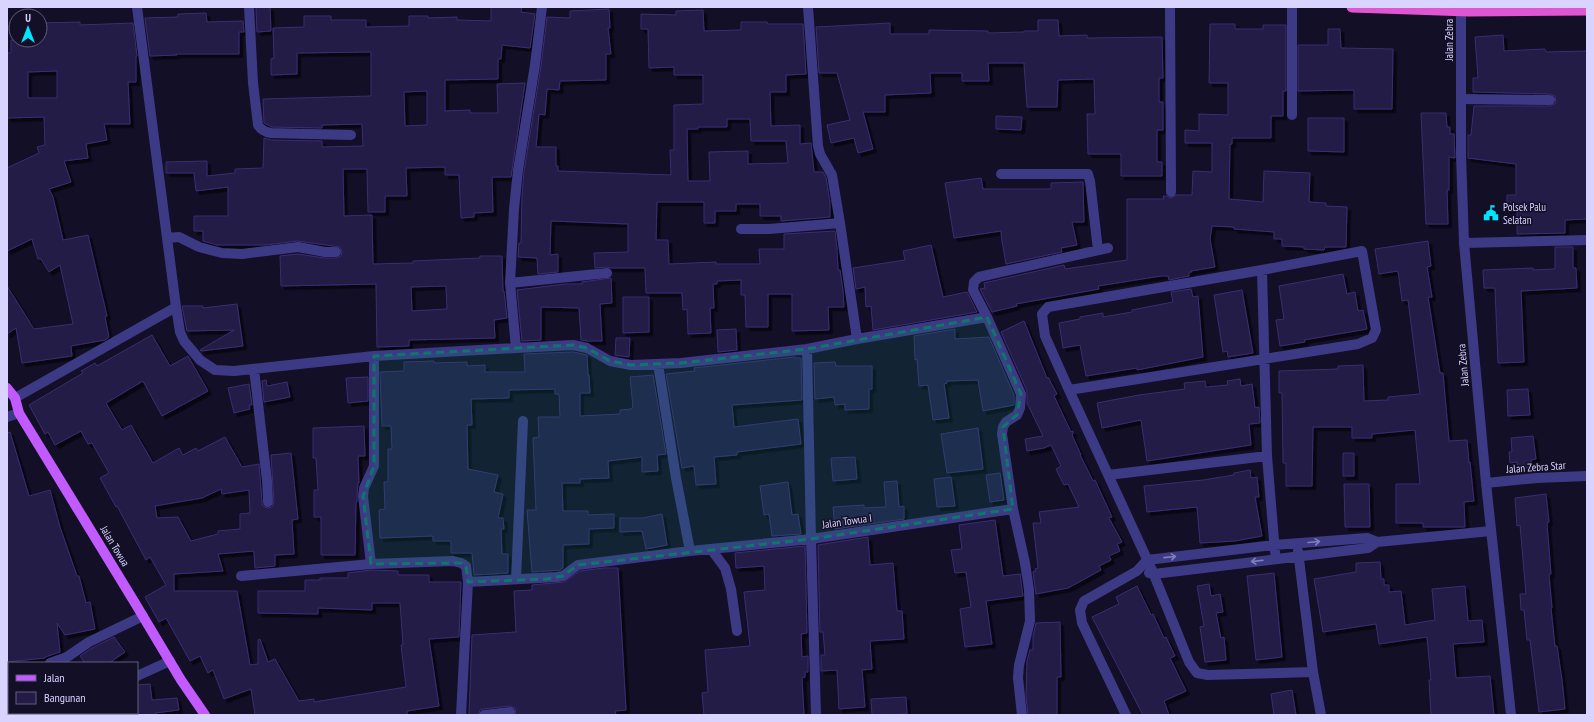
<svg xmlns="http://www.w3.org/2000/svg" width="1594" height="722" font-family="'PT Sans Narrow',sans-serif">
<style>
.building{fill:#241b47;stroke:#3b2d73;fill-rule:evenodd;filter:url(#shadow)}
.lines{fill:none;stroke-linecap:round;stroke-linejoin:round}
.minor{stroke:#3d3a85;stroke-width:10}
.tertiary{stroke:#3d3a85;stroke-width:10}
.primary{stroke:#c25bff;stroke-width:10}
.trunk{stroke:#e055d1;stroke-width:11}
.oneway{stroke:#837fbc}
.marked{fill:#0f766e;fill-opacity:0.2;stroke:#0f766e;stroke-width:3;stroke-dasharray:8 5;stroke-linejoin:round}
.labels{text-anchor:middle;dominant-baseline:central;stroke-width:3;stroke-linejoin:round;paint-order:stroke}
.street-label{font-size:11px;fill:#d9d4ff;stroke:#130f26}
.poi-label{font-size:11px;fill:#d9d4ff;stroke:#130f26;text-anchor:start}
</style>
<defs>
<filter id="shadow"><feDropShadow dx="3.5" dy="3.5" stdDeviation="0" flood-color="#0009"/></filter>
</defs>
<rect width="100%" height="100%" fill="#130f26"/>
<path class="building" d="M256 7H270L271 31 257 32Z
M491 7H522L521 12 535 14 530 48 502 45 501 59H498V79L445 80V111L470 110V113H498L497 84 525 83 511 177H492L493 212 474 213V217L461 218 459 175H445V167L406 168 407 196H385V212H368L367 169H343L344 216 372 215 373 264 413 263V261L480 258V256H502L503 291H504L507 318 494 320 495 338 409 340V346L377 347 376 284 281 286 280 256 298 254 324 258H336L341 256 342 252 340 247 297 241 265 245H217L203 241V231H194V216H228V187L196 191 194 173H166V162L207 161V176L235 173V169L263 168 264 138 271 140 322 141V147L363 146 362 124 322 125V128L272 127 264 123 263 99 371 96V52L297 53V74L271 75V59L274 58 273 28 304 27V16H331V20H366V27L409 26V16H428V18L457 17V20L491 21ZM427 91V125L405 126 404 92ZM446 286 447 309 412 311 411 287Z
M609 9 610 28H608L611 54H606V80L560 81 559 90 547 89 545 115 539 114 536 147H556V166H558V171L671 175 670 150H674V105L703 104V75H674V67L649 68 648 29H641V14L676 15V11L703 10 704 31 741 30V22H767L768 24H803L806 74 786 75V92H770L771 126 800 125V144L811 143 814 172H823L826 177 830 203V217L781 221V216H760V204H736V211H715V223H704V202H657L656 240H668L669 264 716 262V264H760L759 249H784V234L835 231 837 249 838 270H840L843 291 844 307H828L829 330 792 331V294H768V327H746L745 295H741V280L717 281V284H713L714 308H710L711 333 688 334 687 309 683 310 682 293H646L645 268H611L606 267 595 268 594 253 628 252V224L551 221 550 255 558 254V272L538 274 537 258 518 257 519 243H521L522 195 524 171 541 66 547 17 570 18V11ZM727 119H750L751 141H786L788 163 748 164V151L709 152 710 181H688L687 129H698V127H727Z
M206 13 207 22 243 21 244 32H239V54H176L177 55 150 56 145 18 178 17V14Z
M1038 20H1058L1059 36 1087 35V38L1162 37 1163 78H1159V102H1163V130H1157V162H1162V176H1121V154H1088L1087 114H1095L1094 79 1058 80 1057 107H1027L1024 63H988L989 81H962V73H930L931 93 885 95V112H863L873 149 858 153 854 138 831 143 827 125 850 120 837 73H819L816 27 890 23V34H929V30L988 31V33L1024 32V31H1038Z
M80 22V25L133 23 137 56H136V82H128L130 124H104L107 140 86 144 88 158 64 161 71 182 49 189 53 197 63 240 88 235 107 316 105 317 109 337 105 340 71 346 72 356 22 363 16 328 7 334V286L34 329 73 324 60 265 49 272 41 259H38L32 239 7 251V168L39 153 37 147 45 145 44 117 7 118V53H11V40H40V23ZM57 71V98H28V72Z
M1210 24H1235V29H1263V25H1286V91H1283V116H1271V138H1232V144H1230L1229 199 1263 202 1264 171 1310 173 1309 202 1326 203V206L1347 207 1346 247H1325L1324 250 1304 249V247L1282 246V239H1274V232L1234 229V227L1212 226 1210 239 1215 267 1191 271 1192 272H1189V276L1169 280 1168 276H1161L1098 286 1099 289 1016 304 1017 306 992 312 980 289 985 288 984 283 1064 265 1065 269 1127 260V199H1164L1163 196H1166L1171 198 1176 195H1192L1193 171 1212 172V143H1185V130L1199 131V114L1228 115V83H1209Z
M1328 29H1340L1341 48 1393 49 1392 109H1354V90L1298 91V45H1328Z
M1503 35 1504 51 1545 49 1546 52 1587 51V219L1565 220V233L1517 234V209H1507V195H1516V164L1468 158V135H1471L1474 106H1550L1556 103 1555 96 1550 94 1473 92V78H1478L1475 37Z
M1421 113H1446L1447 127H1450V134H1454L1455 158 1449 157V190H1447L1448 224H1426Z
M996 116 1022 117 1021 130 996 129Z
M1308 118H1344V152L1308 151Z
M981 178 983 189H1051V183L1083 182 1084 222H1072L1077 245 1061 248 1062 252 1006 264 1002 241 1001 231 954 238 945 183Z
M1428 241 1431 266 1427 267 1432 297H1428L1440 373H1443L1449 441 1467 440 1469 463 1470 462 1474 501 1464 502 1465 527H1423V523H1396V484H1420L1415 430 1372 434V438H1352V427H1313L1312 486H1286V463H1283L1282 393H1279V371L1338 369V366L1363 365 1364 401 1388 400V397L1420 394 1408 300 1402 301 1398 271 1379 274 1375 249Z
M931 245 943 297 967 292 977 312 873 330 871 306 866 307 865 287 856 289 853 268 905 260 903 251Z
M1555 247H1573V268H1576L1577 288 1521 291 1524 362 1498 363 1495 288H1484L1483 270 1533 268V270L1555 269Z
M1343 274 1347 294 1355 292 1358 311 1363 310 1367 329 1304 340 1305 342 1280 346 1276 320 1284 319 1279 286Z
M611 278 612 303 600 304 602 341H587L581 340 579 308 541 307V340L522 341 517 290 565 284H582V282Z
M1191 289 1193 297 1198 296 1203 357 1137 370V368L1086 376 1080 345 1063 348 1059 323 1080 319V317L1103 313V317L1132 312V310L1173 302 1171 292Z
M1242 290 1253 353 1228 357 1227 351 1223 352 1214 295Z
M623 297H649V332L623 333Z
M237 304 243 346 201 351 200 350 234 330 187 331 182 306H203V308Z
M1024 321 1047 378 1048 377 1057 394 1054 396 1071 432 1073 431V434L1072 435 1081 455H1080L1093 481 1095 480 1106 504 1112 517 1109 518 1122 542 1117 544 1120 551 1109 556 1111 560 1099 566 1101 570 1068 588 1036 594 1033 572 1036 571 1035 569 1038 568 1033 523H1041L1039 512 1079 507 1068 484 1064 485 1056 469 1061 466 1051 445 1044 448 1027 451 1025 439 1043 436 1027 403V391L1001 332Z
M736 329 737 350 718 352 717 330Z
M955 329V339L989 337 1014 395V405L983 411 978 380 947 381V383L944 384 949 418 933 420 928 385 919 386 917 359 915 360 914 336Z
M152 335 170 366 188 356 208 391 162 416 143 381 106 403 122 430 131 425 153 463 179 448 183 455 196 448 198 451 225 437 242 467 259 464 262 503 263 506 268 508 272 507 274 502 271 455 291 453 298 519 292 520 294 554 275 555V566L255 568 254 551 218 554 223 571 174 574V591H237L250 665 258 664V640L260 639 268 662 275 659 299 701 314 699V702L406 687 401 645H403L400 603H372V610L318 608V614L258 613V591H305V580H320V578H348V573L371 570 398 571V575H429V582H461L459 637 429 639 439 706 407 711V714L398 715H255L251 689 224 699 213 670 208 673 200 656 190 661 166 618 159 622 145 597 166 585 150 557 146 560 117 506 116 507 100 478 109 473 92 443 88 444 81 431 55 445 48 432 45 434 29 405 83 373 81 371 95 363 97 366ZM221 489 222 494 249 490 250 513 240 514V529L218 531V534L191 541 178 517 157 518 155 506 202 498Z
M616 338H630L629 357 615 355Z
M573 352 587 355 588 375H589L590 393H580V416L620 414V410L631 409 633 407 630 377 653 375 666 454 657 455 658 471 642 472V457L608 461 609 478 580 479V483H562L563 511H588V515L614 514V528L589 529V544L563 545V568L560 570 532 572 527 510H536L533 438 539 437 538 417H560L559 394H555V389L509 390V398L471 399 472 425H467L468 469 498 475 494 492 503 494 498 518H503L504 529H501L502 554H508V573L474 575 472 553H451V541H433V536L380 538 379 510 385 509 384 482H388V449H392L391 426H382L380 372 404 371V362L434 361V363L467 362V366L485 365V372H525L524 354Z
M795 357V358H801L802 400 732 405 734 427 798 419 801 444 737 452V455L714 457 716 484 696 485 694 466 682 468 666 374 695 371 694 368Z
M835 362 836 366H872V389H869V409L845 410V404L835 405 834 397 815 399 814 363Z
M368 377V401L348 403 346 378Z
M1240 379 1241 386 1252 384 1255 408 1259 407 1260 423 1249 424 1251 445 1147 461 1141 420 1102 428 1097 403 1139 395 1185 389 1184 383 1205 381 1206 387 1228 385 1227 381Z
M266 380 267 386 287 382 290 397 264 402 262 381Z
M249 384 252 405H249L250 409 234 413 228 388Z
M1528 389 1530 415 1508 416 1507 390Z
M364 426 365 456H358L359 483H358L357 495V502H356L355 555H321V517H314V490H318L316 458H313V428Z
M978 428 983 469 947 473 941 434Z
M10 432 29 496 50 490 60 527 77 576H79L86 603 90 602 95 629 65 635 57 623 60 652 45 657V658L7 662V433Z
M1533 436 1536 459 1531 460 1532 467 1518 469 1517 462 1510 463 1509 452H1512L1511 438Z
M1343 453H1354V476H1343Z
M855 457 857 479 833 481 831 458Z
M1250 470 1251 478 1257 477 1259 497H1255L1262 536 1235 541 1200 543 1197 507 1147 512 1144 486 1203 480 1234 475V473Z
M1000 473 1004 500 990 502 986 475Z
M951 477 955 506 937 507 934 479Z
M897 481 899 507 904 506V519L835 529 833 507 864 505V508L886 507 884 482Z
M788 482 792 515 798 514 801 534 772 536 769 514 764 515 760 486Z
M1344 484H1369L1370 527H1345Z
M1546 494 1549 522 1547 523 1551 574 1549 575 1552 608H1551L1555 646H1557L1562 680 1565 709 1539 712 1530 640H1527L1524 610H1521L1520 594H1526L1520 525 1517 526 1515 498Z
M662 514 667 545 646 549 642 531 620 532V518H643Z
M995 520 1003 576 1020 574 1023 596 986 601 992 644 965 647 960 609 971 607 966 572 955 573 951 550 962 549 959 525Z
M868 537 870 565 893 563 897 611H902L904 639 870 641 872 669 862 670 865 707 839 709 837 670 821 671V655H825L823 632H820L818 545Z
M805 546 807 633 801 634 802 657 808 656V672H805V677L802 678 804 715H704L702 693 708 692 705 650 750 646 744 592 765 590 764 566 736 568 735 553Z
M1380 562 1381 579H1384V585H1389V592L1401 591 1405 625 1435 620 1432 589 1465 586 1468 621 1482 620 1484 642 1453 644 1456 678 1490 676 1494 715H1431L1429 680H1431L1427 637 1379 644 1376 624 1323 632 1314 579 1356 572V563Z
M604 568H618L626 710 615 711 616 715H516L515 708 509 706 483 709 480 710 478 715H469L472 635 516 632 514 591 532 590V585L564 582 580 571Z
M1274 573 1282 657 1256 660 1247 576Z
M1209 584 1211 596 1220 594 1223 612 1216 613 1221 638 1224 637 1226 660 1205 662 1200 627 1204 626 1197 586Z
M1137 586 1151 615 1153 614 1164 638 1166 637 1175 656 1170 658 1186 691 1164 701 1169 715H1143L1092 617 1119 604 1116 597Z
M1060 622 1061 677H1057V715H1028L1026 696 1027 661 1030 650H1033V636L1036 623Z
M114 637 125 652 109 663H85L80 656 92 648Z
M150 684 152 700 177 698 179 710 155 713 156 715H137V685Z
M1292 690 1296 715H1274L1271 694Z
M906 697 907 714 872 715 871 699Z"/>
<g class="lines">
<path class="minor" d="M249 7 253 83 258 125C261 130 265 132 271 133L351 135
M1170 7 1171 192
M1462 99 1550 100
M1292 115V7
M1001 174H1088L1090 181 1098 250
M741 229H769L840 223
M167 238 179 237 199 247 222 253 242 254 298 247 325 252H336
M1464 243 1587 240
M1262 270 1267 456 1275 552
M510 283 607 273
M176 307 180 332 184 341 200 360 215 370 234 371 374 356 516 348 510 283 514 209 518 170 535 65 542 7
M987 317 973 290 974 282 979 277 1108 248
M857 339 987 317 1021 394 1020 408 1017 415 1006 422 1003 427 1002 434 1013 509 1025 563 1029 590 1030 621 1019 665 1018 678 1022 715
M516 348 573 345 587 348 610 361 631 365 681 363 807 349 857 339 840 223 832 175 820 154 818 146 808 7
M658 364 676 478 690 551
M254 369 267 481 268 502
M1069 390 1358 344 1372 338 1376 330 1362 251 1262 270 1048 307 1042 314 1045 336 1069 390 1152 570 1189 662 1197 673 1208 675 1313 672
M15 398 176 307 137 7
M7 417 19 413
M1108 475 1267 456
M1486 483 1537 478 1587 476
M711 549 725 568 731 589 737 631
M1298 551 1313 672 1321 715
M371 564 363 496 364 488 374 466V356
M1149 573 1154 574 1368 548 1377 542 1491 531
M241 576 371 564 453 561 461 563 466 566 468 582
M516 579 523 421
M50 663 67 657 89 642 143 616
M7 669H9
M137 676 170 661
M461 715 468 582 557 577 563 576 578 565 690 551 811 539 807 349
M484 715 510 712
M816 715 811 539 1013 509
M1126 715 1082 623 1080 610 1084 601 1137 571 1147 560 1274 545 1367 538 1377 542"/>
<path class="tertiary" d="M1461 11V155L1464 243 1486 483 1511 715"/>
<path class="primary" d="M7 388 15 398 19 413 135 603 181 680 205 715"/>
<path class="trunk" d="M1352 7 1469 11 1587 10"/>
</g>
<defs><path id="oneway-shaft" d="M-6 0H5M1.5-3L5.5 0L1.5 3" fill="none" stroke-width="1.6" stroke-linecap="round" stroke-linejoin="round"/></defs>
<g class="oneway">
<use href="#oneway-shaft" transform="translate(1314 542) rotate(-5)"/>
<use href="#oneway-shaft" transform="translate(1170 557) rotate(-6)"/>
<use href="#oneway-shaft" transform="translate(1257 561) rotate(173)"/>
</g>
<path class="marked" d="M987 317 1021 394 1017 415 1003 427 1013 509 811 539 578 565 563 576 547 579 468 582 466 566 461 563 371 564 363 496 374 466V356L573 345 587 348 610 361 631 365 681 363 807 349Z"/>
<defs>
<g id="civic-bare" transform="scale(1.2)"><path d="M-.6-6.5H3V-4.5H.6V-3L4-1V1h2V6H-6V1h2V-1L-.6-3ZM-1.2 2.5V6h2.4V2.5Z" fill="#00e5ff" stroke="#130f26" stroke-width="2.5" paint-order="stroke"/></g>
</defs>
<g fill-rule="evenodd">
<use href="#civic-bare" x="1491" y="213"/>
</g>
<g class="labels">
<g class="street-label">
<text transform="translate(1449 40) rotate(-90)">Jalan Zebra</text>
<text transform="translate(1463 365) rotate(-95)">Jalan Zebra</text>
<text transform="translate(1536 467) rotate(-4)">Jalan Zebra Star</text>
<text transform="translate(847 521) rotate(-8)">Jalan Towua I</text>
<text transform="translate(115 546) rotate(59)">Jalan Towua</text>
</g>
<g class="poi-label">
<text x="1503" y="207">Polsek Palu<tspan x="1503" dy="13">Selatan</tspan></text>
</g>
</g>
<rect width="1594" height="722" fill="none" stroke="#d9d4ff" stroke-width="16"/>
<rect x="8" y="662" width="130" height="52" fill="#130f26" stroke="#625e7d"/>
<rect x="16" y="675" width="20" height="6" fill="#c25bff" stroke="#625e7d"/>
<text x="44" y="682" font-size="12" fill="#d9d4ff">Jalan</text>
<rect x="16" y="692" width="20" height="12" fill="#241b47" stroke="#625e7d"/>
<text x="44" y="702" font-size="12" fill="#d9d4ff">Bangunan</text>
<g transform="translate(28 28)"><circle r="19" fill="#130f26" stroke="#625e7d"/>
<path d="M0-3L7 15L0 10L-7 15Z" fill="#00e5ff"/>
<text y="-6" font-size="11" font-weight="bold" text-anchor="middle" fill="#d9d4ff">U</text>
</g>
</svg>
